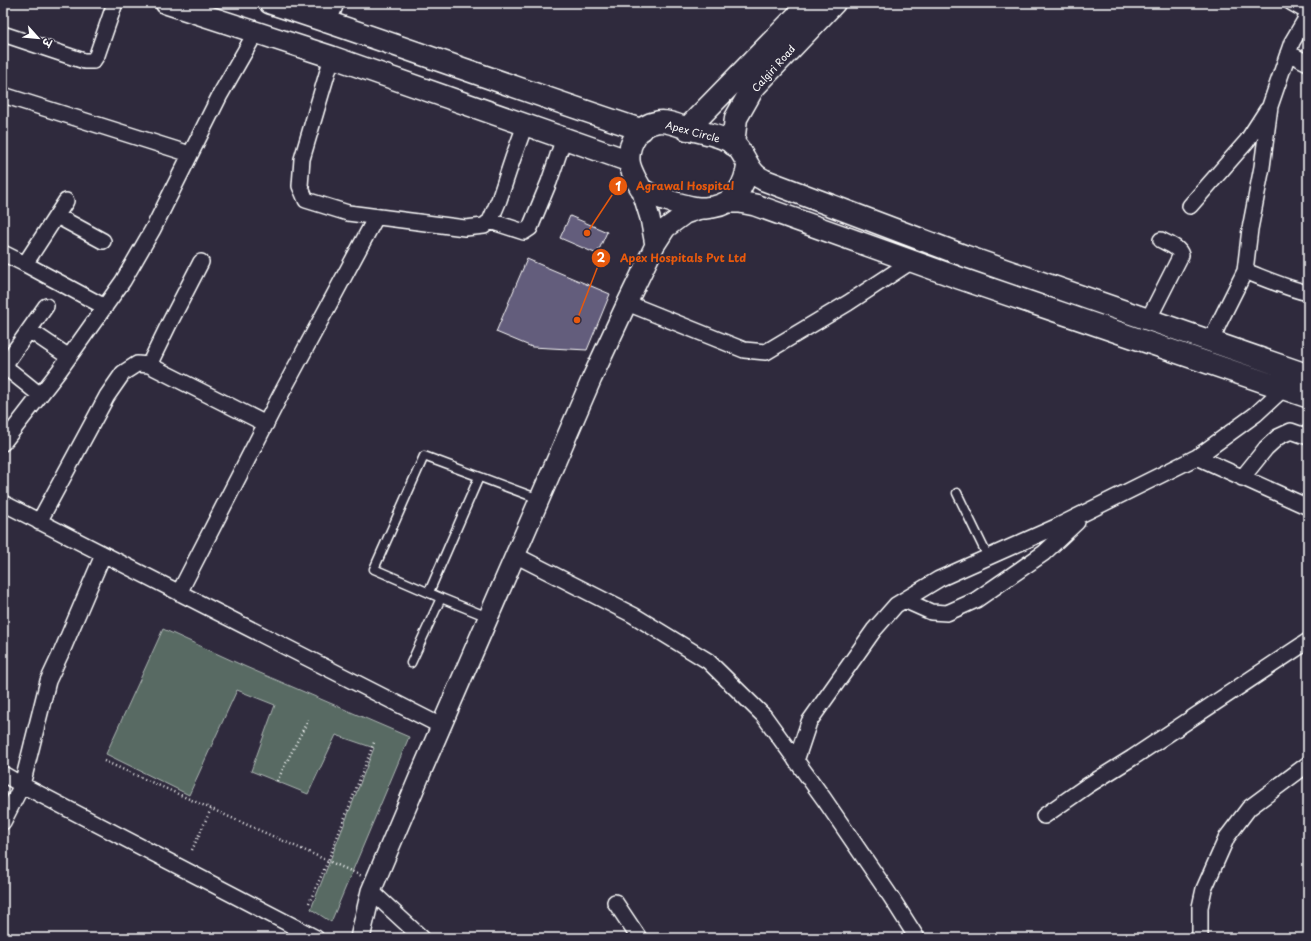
<svg xmlns="http://www.w3.org/2000/svg" width="1311" height="941" font-family="'Playpen Sans','Playpen Sans Deva',sans-serif">
<style>
.green{fill:#586b64;stroke:#acb5b2}
.building{fill:#645d7b;stroke:#fff}
.lines{fill:none;stroke-linecap:round;stroke-linejoin:round}
.service-casing{stroke:#fff;stroke-width:11}
.minor-casing{stroke:#fff;stroke-width:18}
.tertiary-casing{stroke:#fff;stroke-width:22}
.secondary-casing{stroke:#fff;stroke-width:24}
.primary-casing{stroke:#fff;stroke-width:25}
.path{stroke:#fff;stroke-width:2.5;stroke-dasharray:1 3;stroke-linecap:butt}
.service{stroke:#2f2a3d;stroke-width:8}
.minor{stroke:#2f2a3d;stroke-width:15}
.tertiary{stroke:#2f2a3d;stroke-width:19}
.secondary{stroke:#2f2a3d;stroke-width:21}
.primary{stroke:#2f2a3d;stroke-width:22}
.labels{text-anchor:middle;dominant-baseline:central;stroke-width:3.5;stroke-linejoin:round;paint-order:stroke}
.street-label{font-size:10px;fill:#fff;stroke:#2f2a3d}
.leader{fill:none;stroke:#e8590c;stroke-width:1.5}
.callout-dot{fill:#e8590c;stroke:#2f2a3d;stroke-width:1.5}
.mark-label{font-size:12px;text-anchor:middle;font-weight:bold;fill:#fff}
.callout-label{font-size:11px;text-anchor:middle;font-weight:bold;fill:#e8590c;stroke:#2f2a3d;stroke-width:3.5;stroke-linejoin:round;paint-order:stroke}
</style>
<rect width="100%" height="100%" fill="#2f2a3d"/>
<filter id="ink" filterUnits="userSpaceOnUse"><feTurbulence type="fractalNoise" baseFrequency=".025" numOctaves="2"/><feDisplacementMap in="SourceGraphic" scale="8" xChannelSelector="R" yChannelSelector="G"/><feConvolveMatrix kernelMatrix="1 2 1 2 8 2 1 2 1" color-interpolation-filters="sRGB"/></filter>
<g filter="url(#ink)">
<path class="green" d="M163 629 246 667 409 737 331 922 311 909 374 748 336 735 308 794 251 771 275 705 237 690 189 795 106 754Z"/>
<path class="building" d="M570 216 607 232 597 254 560 238Z
M527 259 610 294 587 350 532 347 496 332Z"/>
<g class="lines">
<g class="service-casing">
<path id="service" d="M957 493 988 557
M429 592 479 477
M488 617 441 598 374 569 424 456 539 499
M411 663 441 598"/>
</g>
<g class="minor-casing">
<path id="minor" d="M1292 3 1308 12
M3 34 84 61H93L97 55 115 3
M1288 53 1308 63
M332 57 302 159 300 186 306 200 348 213 465 228 484 226 490 221 499 200 513 158 525 125
M3 95 190 154
M66 201 25 264 105 307
M1190 206 1247 141 1267 110
M57 216 103 241
M490 221 524 232 530 228 549 182 564 138
M3 253 25 264
M1245 271C1266 279 1286 288 1308 293
M627 303 744 350 766 352 848 303 912 261
M1148 320 1181 255C1179 247 1168 244 1161 240
M29 330 69 357
M1211 341 1219 323 1245 271 1250 229 1262 167 1270 106 1292 42 1308 15
M149 365 169 324 201 262
M40 395 9 370 6 365 8 360 46 306
M3 443 59 371 123 281 153 229 220 95 256 32
M1197 457 1308 507
M1242 478 1266 448 1278 437 1291 431 1308 437
M3 503 441 726
M39 522 107 396 123 373 137 364 149 365 266 424
M515 555 633 615 708 661 764 716 824 799 891 897 917 938
M179 593 280 396 376 217
M904 600 931 612 947 613 976 600 1044 553 1077 522
M796 761 809 722 874 630 896 605 939 579 1058 526 1197 457 1256 414 1283 389
M3 774 22 785 316 938
M1044 816 1087 786 1132 758 1308 641
M3 822 22 785 48 681 62 651 103 555
M371 891 422 938
M615 902 639 938
M1200 938V907L1204 889 1227 837 1249 808 1308 764"/>
</g>
<g class="tertiary-casing">
<path id="tertiary" d="M327 21 334 3
M641 189 650 218 655 245
M360 938 371 891 420 775 592 378 627 303 655 245 666 228 685 214 703 208"/>
</g>
<g class="secondary-casing">
<path id="secondary" d="M166 3 332 57 629 161
M270 3C394 43 517 89 642 130
M748 164C745 185 736 203 713 207 710 207 706 208 704 208 693 209 647 196 641 188 639 186 638 182 636 180 633 174 629 166 629 160 628 143 639 125 657 122 667 120 680 126 689 129 703 133 720 135 733 143 744 151 746 166 756 175 758 177 761 178 764 180L965 256 1308 375
M727 202H740L755 205 959 278 1308 397"/>
</g>
<g class="primary-casing">
<path id="primary" d="M687 129 810 3
M733 144 736 118 753 88 834 3"/>
</g>
<path class="path" d="M104 761 362 876
M277 781 309 718
M192 850 211 809
M309 903 328 861 375 740"/>
<use href="#service" class="service"/>
<use href="#minor" class="minor"/>
<use href="#tertiary" class="tertiary"/>
<use href="#secondary" class="secondary"/>
<use href="#primary" class="primary"/>
</g>
</g>
<g class="labels">
<g class="street-label">
<text transform="translate(773 68) rotate(-48)">Calgiri Road</text>
<text transform="translate(693 131) rotate(15)">Apex Circle</text>
</g>
</g>
<path class="leader" d="M587 233L618 186M577 320L601 258"/>
<g class="callout-dot">
<circle cx="587" cy="233" r="4"/>
<circle cx="577" cy="320" r="4"/>
<circle cx="618" cy="186" r="10"/>
<circle cx="601" cy="258" r="10"/>
</g>
<g class="mark-label">
<text x="618" y="191">1</text>
<text x="601" y="262">2</text>
</g>
<g class="callout-label">
<text x="685" y="190">Agrawal Hospital</text>
<text x="683" y="262">Apex Hospitals Pvt Ltd</text>
</g>
<rect width="1311" height="941" fill="none" stroke="#2f2a3d" stroke-width="16"/>
<rect x="8" y="8" width="1295" height="925" fill="none" stroke="#fff" stroke-width="1.5" filter="url(#ink)"/>
<g transform="translate(38 38) rotate(117)" stroke="#2f2a3d" stroke-width="3" paint-order="stroke">
<path d="M0-3L7 15L0 10L-7 15Z" fill="#ffffff"/>
<text y="-6" font-size="11" font-weight="bold" text-anchor="middle" fill="#ffffff">उ</text>
</g>
</svg>
